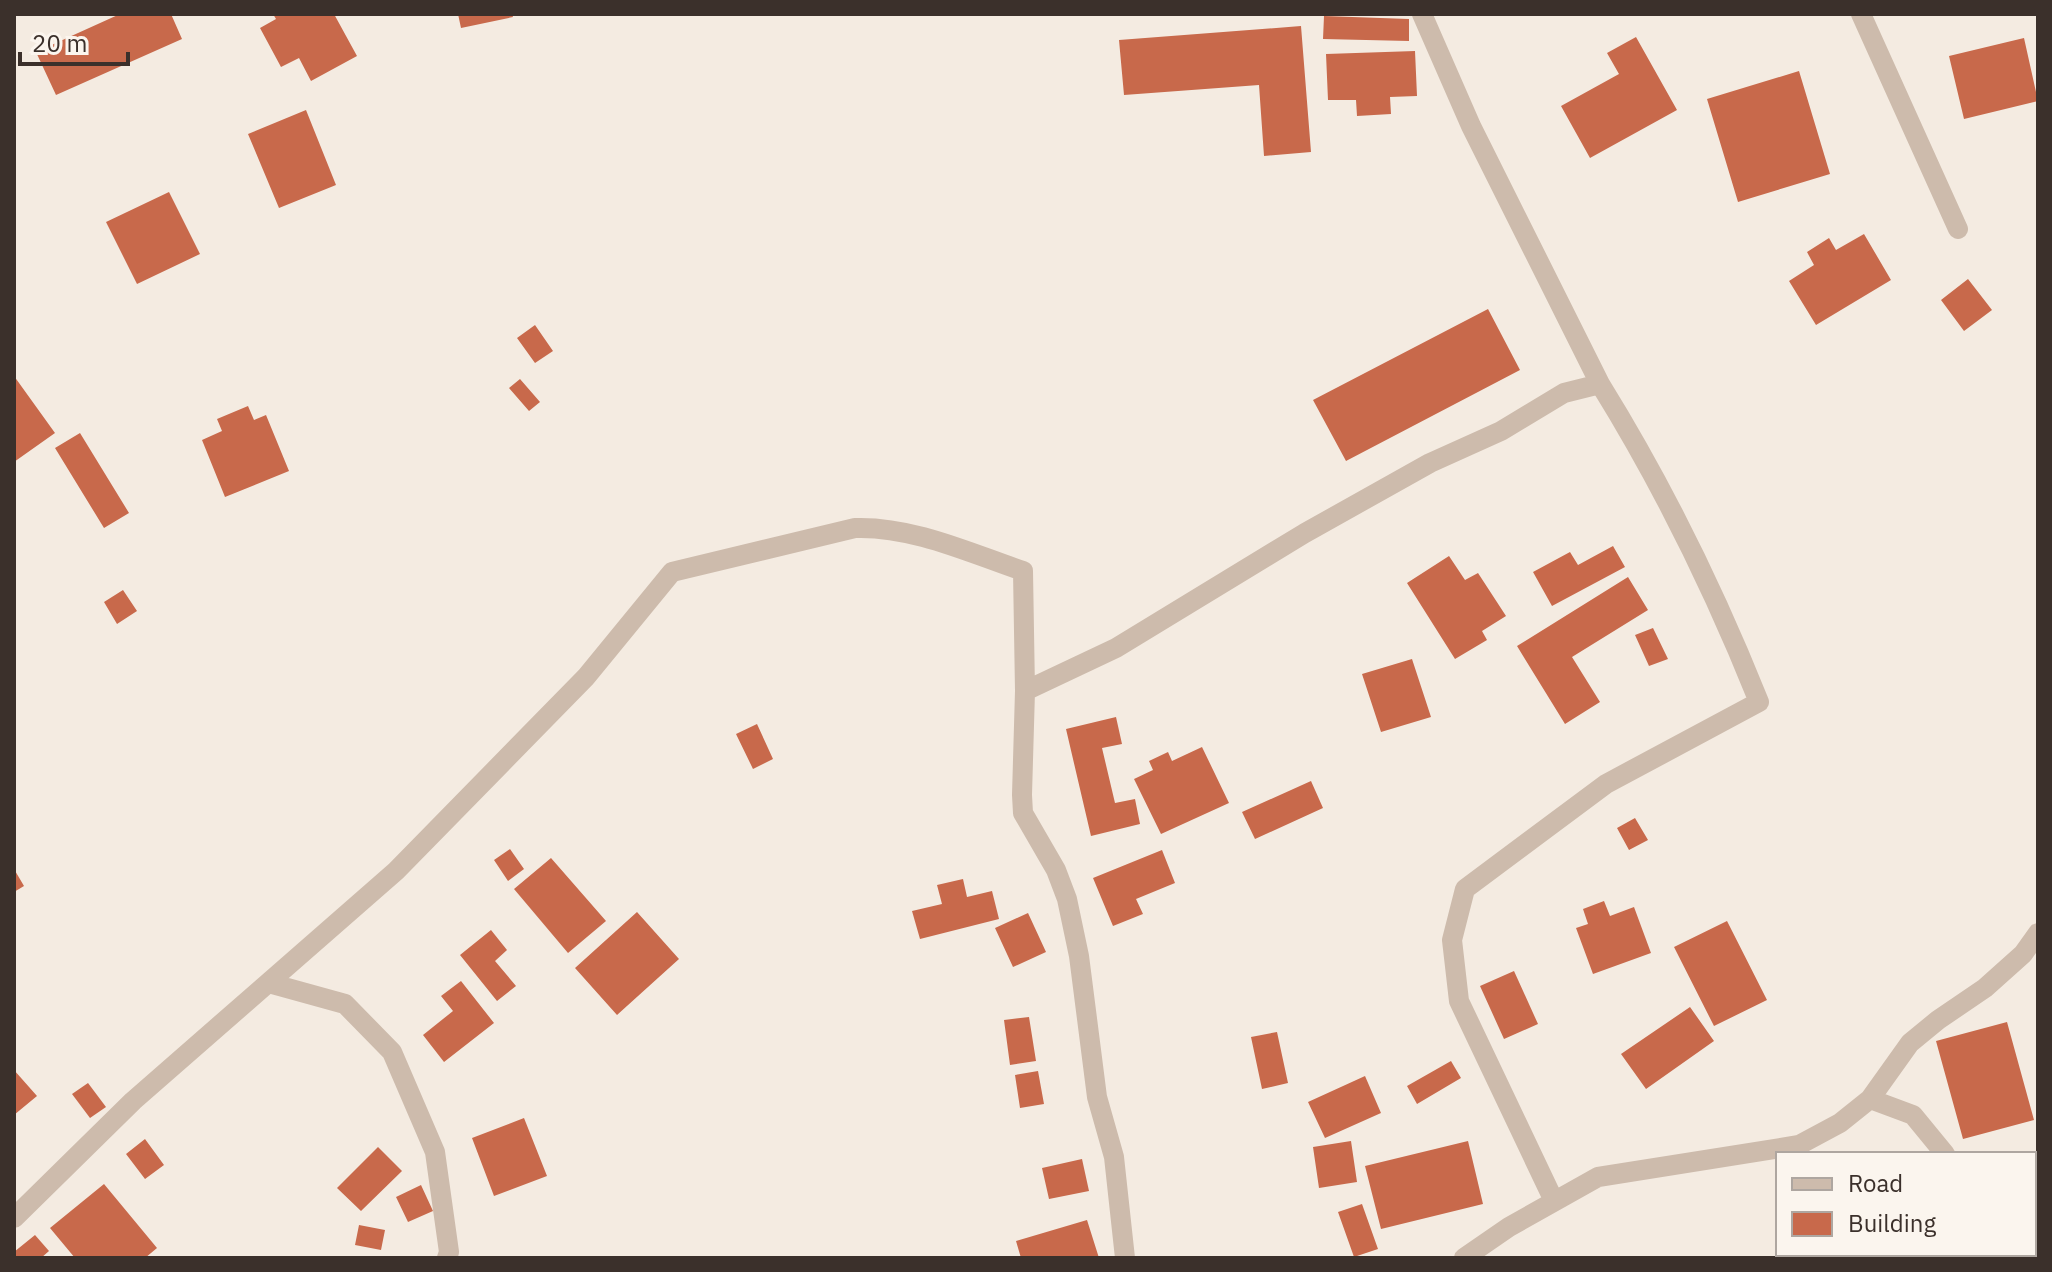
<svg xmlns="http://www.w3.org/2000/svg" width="2052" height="1272" font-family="'IBM Plex Sans',sans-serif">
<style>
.building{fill:#c8694b}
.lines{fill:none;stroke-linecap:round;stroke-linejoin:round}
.minor{stroke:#cdbbac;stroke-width:20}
</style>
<rect width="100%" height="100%" fill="#f4ebe1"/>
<path class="building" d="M120 14H171L182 39 56 95 36 52Z
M273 14H334L357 56 311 81 299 58 281 67 260 28 276 19Z
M458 14H512L513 17 461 28Z
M1324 16 1409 19V41L1323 39Z
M1301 26 1311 152 1264 156 1259 85 1124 95 1119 40Z
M1636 37 1677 110 1590 158 1561 106 1619 74 1607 53Z
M2024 38 2038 101 1964 119 1949 56Z
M1415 51 1417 96 1390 97 1391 114 1357 116 1356 100H1328L1326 54Z
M1799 71 1830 174 1738 202 1707 99Z
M306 110 336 185 279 208 248 134Z
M169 192 200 254 137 284 106 222Z
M1864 234 1891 280 1816 325 1789 281 1814 265 1807 252 1829 238 1836 250Z
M1968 279 1992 310 1964 331 1941 300Z
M1488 309 1520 370 1346 461 1313 400Z
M535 325 553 351 535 363 517 338Z
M14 376 55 433 14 462Z
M520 379 540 402 529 411 509 388Z
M248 406 254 420 266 415 289 471 225 497 202 440 222 431 217 419Z
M80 433 129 513 104 528 55 448Z
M1613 546 1625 567 1552 606 1533 572 1570 552 1578 565Z
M1449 556 1465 580 1478 573 1506 616 1482 631 1487 640 1455 659 1407 583Z
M1628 577 1648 610 1572 657 1600 702 1565 724 1517 646Z
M123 590 137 611 117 624 104 602Z
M1653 628 1668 659 1649 666 1635 635Z
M1412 659 1431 717 1381 732 1362 674Z
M1116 717 1122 744 1102 748 1115 803 1135 799 1140 824 1091 836 1066 729Z
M757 724 773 759 753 769 736 734Z
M1202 747 1229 803 1161 834 1134 779 1153 770 1149 761 1168 752 1172 761Z
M1311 781 1323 808 1255 839 1242 812Z
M1635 818 1648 840 1629 850 1617 828Z
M510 849 524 869 508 881 494 860Z
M1162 850 1175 883 1136 899 1143 914 1113 926 1093 878Z
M551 858 606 921 568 953 514 889Z
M14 869 24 886 14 892Z
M963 879 967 897 992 891 999 919 920 939 912 911 942 904 937 885Z
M1604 901 1610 916 1634 907 1651 953 1593 974 1576 928 1588 924 1583 909Z
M637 912 679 959 617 1015 575 968Z
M1028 913 1046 952 1013 967 995 928Z
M1727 921 1767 1000 1714 1026 1674 947Z
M491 930 507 950 495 961 516 986 497 1001 460 955Z
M1514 971 1538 1024 1504 1039 1480 986Z
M461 981 494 1023 444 1062 423 1035 453 1011 441 996Z
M1690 1007 1714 1041 1646 1089 1621 1054Z
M1029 1017 1036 1061 1010 1065 1004 1020Z
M2007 1022 2034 1120 1963 1139 1936 1041Z
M1277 1032 1288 1083 1262 1089 1251 1037Z
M1451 1061 1461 1078 1417 1104 1407 1086Z
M14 1070 37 1096 14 1115Z
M1038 1071 1044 1104 1020 1108 1015 1075Z
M1365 1076 1381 1113 1325 1138 1308 1102Z
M88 1083 106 1107 90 1118 72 1094Z
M524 1118 547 1176 494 1196 472 1138Z
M145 1139 164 1165 145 1179 126 1154Z
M1351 1141 1357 1182 1319 1188 1313 1147Z
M1468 1141 1483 1204 1381 1229 1365 1166Z
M378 1147 402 1171 361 1211 337 1188Z
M1082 1159 1089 1191 1049 1199 1042 1168Z
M104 1184 157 1248 145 1258H75L50 1228Z
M421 1185 433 1211 408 1222 396 1197Z
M1362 1204 1378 1249 1354 1257 1338 1212Z
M1087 1220 1099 1258H1021L1016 1241Z
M359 1225 385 1230 381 1250 355 1245Z
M35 1235 49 1251 41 1258H14V1252Z"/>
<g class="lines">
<path class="minor" d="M1422 14 1471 126 1600 384
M1861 14 1958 229
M1025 691 1116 648 1305 533 1430 463 1501 431 1564 393 1600 384C1662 484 1715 592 1759 702L1606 784 1465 889 1452 940 1459 1001 1554 1201
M269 983 345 1004 392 1052 435 1152 449 1252 447 1258
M1870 1099 1913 1115 1945 1154
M14 1218 133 1101 396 871 586 677 672 572 855 528C912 526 970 553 1023 571L1025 691 1022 795 1023 813 1056 870 1067 899 1079 956 1097 1097 1114 1157 1125 1258
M2006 1254 2008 1258
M1464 1258 1509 1227 1598 1177 1799 1145 1840 1123 1870 1099 1910 1043 1938 1020 1985 988 2023 954 2038 933"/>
</g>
<rect width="2052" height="1272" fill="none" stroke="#3b302b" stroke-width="32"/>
<rect x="1776" y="1152" width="260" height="104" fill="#fbf5ee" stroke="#aea6a0" stroke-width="2"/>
<rect x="1792" y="1178" width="40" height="12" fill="#cdbbac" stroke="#aea6a0" stroke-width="2"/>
<text x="1848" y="1192" font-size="24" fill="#3b302b">Road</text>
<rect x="1792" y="1212" width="40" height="24" fill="#c8694b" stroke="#aea6a0" stroke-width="2"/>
<text x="1848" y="1232" font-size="24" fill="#3b302b">Building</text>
<path d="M20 52v12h108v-12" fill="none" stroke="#3b302b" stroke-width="4"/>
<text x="32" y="52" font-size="24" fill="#3b302b" stroke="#fbf5ee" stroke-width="6" paint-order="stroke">20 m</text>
</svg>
